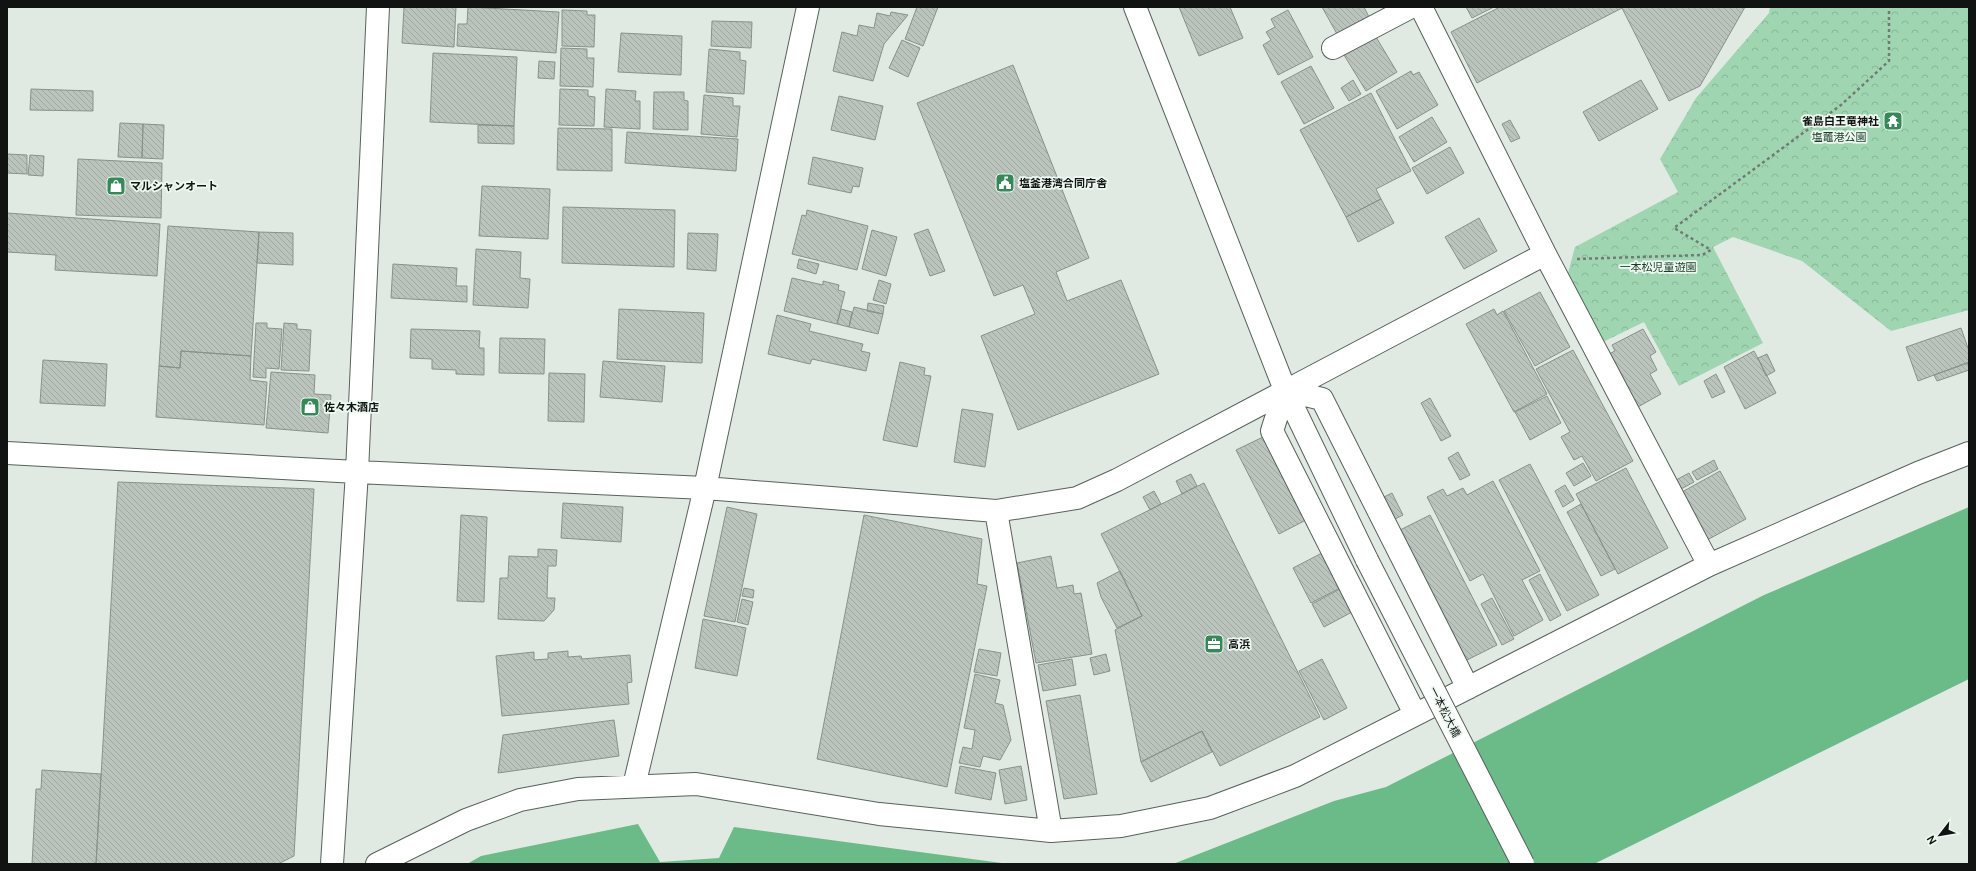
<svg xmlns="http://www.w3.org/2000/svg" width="1976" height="871" font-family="'DM Sans','Noto Sans JP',sans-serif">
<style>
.forest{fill:url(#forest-crowns)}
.water{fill:#6bbb89}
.building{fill:url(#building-back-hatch);stroke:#88918a}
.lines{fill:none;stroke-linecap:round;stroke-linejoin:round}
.minor-casing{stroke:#58615a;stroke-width:24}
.path{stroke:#737a75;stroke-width:2.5;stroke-dasharray:3 3;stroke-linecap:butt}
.minor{stroke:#fff;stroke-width:22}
.minor-bridge-casing{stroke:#58615a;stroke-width:24;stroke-linecap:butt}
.minor-bridge{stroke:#fff;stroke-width:22}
.labels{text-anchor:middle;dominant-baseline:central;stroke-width:3.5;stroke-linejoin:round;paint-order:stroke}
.poi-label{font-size:11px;font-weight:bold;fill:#101311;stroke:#edf8f0;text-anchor:start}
.park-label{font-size:11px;fill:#193c27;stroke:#edf8f0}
.street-label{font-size:11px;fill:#101311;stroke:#edf8f0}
</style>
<defs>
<pattern id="forest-crowns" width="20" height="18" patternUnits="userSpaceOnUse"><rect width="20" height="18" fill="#9fd6b1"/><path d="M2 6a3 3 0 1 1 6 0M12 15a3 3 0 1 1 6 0" fill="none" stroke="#88b797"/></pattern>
<pattern id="building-back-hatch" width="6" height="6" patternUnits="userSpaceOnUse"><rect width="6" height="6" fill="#bac4bd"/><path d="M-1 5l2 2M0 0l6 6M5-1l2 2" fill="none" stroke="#9fa8a1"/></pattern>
</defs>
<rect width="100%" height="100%" fill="#e0eae3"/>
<path class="forest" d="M1770 7H1969V310L1891 331 1802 261 1733 237 1713 247 1763 343 1679 386 1644 322 1603 342 1568 273 1575 247 1678 192 1660 159 1696 98 1769 13Z"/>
<path class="water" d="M1969 507V679L1594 864H1173L1334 801 1386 787 1764 595Z
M638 824 660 862 719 858 734 827 1009 864H467L481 856Z"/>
<path class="building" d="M404 7H456L454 47 402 43Z
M468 7 559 12 556 53 457 46 458 24H467Z
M917 7H938L923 46 905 39Z
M1179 7H1230L1243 38 1199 56Z
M1322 7H1364L1369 17 1337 34Z
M1466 7H1494L1472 18Z
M1500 7H1745L1700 86 1669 101 1622 8 1477 83 1451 32Z
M562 10 587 11V15H595L594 47 562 46Z
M1288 10 1313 57 1278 75 1263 45 1271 40 1266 32 1275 27 1271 19Z
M891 12 908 15 884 44 873 81 833 71 842 32 857 36 859 25 874 28 877 13 890 16Z
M712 21 752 22 751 48 711 46Z
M621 33 682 36 681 75 618 72Z
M1376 37 1397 72 1366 91 1344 55Z
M902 40 920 48 908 77 889 68Z
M561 48 587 49V58H594L593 87 560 86Z
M709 49 740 52V60L746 61 744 94 706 92Z
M433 53 517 57 514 126 430 122Z
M539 61 555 62 554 79 538 78Z
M1013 65 1089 258 1056 272 1067 301 1121 280 1159 374 1018 430 981 336 1035 314 1023 285 994 296 917 103Z
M1311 66 1334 108 1304 124 1281 82Z
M1411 71 1413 75 1419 72 1438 105 1397 129 1376 91Z
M1353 80 1361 94 1349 101 1341 88Z
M1641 80 1658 109 1599 141 1583 112Z
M31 89 93 91V111L30 110Z
M560 89 588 90V96L595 97 594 126 559 125Z
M606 89 636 91 635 101H640V129L604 127Z
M654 92H684V100L688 101V130L653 129Z
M1371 93 1411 171 1376 189 1381 199 1346 217 1300 130Z
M704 95 733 98V106H740L737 137 701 134Z
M839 96 883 106 875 140 831 130Z
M1432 117 1447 142 1414 162 1399 137Z
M1510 120 1520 138 1511 142 1502 124Z
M120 123 143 124 142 158 118 157Z
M143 124 164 125 163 159 142 158Z
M478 125 514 126V144L478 143Z
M558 128 612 129V171L557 170Z
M627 132 738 139 736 171 625 163Z
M1450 147 1464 173 1427 194 1412 168Z
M7 154 27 155V174L7 173Z
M30 155 44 156 43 176 28 175Z
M813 157 863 168 859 187 853 186 851 193 808 184Z
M78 159 162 163 161 218 76 215Z
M482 186 550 189 548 239 479 236Z
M1381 199 1394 223 1358 242 1346 217Z
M563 207 675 210 674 267 562 263Z
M807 210 868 226 857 270 792 254 802 215 806 216Z
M7 213 160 224 157 276 55 270 56 255 7 252Z
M1479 218 1497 251 1464 269 1445 237Z
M168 226 259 232 251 356 181 351 180 368 159 366Z
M928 229 945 271 930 276 914 234Z
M872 230 897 237 886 276 862 269Z
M259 232 293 233V265L257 263Z
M688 233 718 234 716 271 687 269Z
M476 249 521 252 520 278 530 279 528 308 473 305Z
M799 259 819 264 816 274 797 268Z
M393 264 457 268 456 286H467V302L391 298Z
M792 278 823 285V281L839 285 838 290 845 292 837 324 784 311Z
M879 280 891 284 886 304 873 300Z
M1540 292 1570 347 1535 366 1504 311Z
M868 303 884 306 883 314 867 311Z
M854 307 883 314 878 334 849 327Z
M619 309 704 313 702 363 617 359Z
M841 309 852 312 849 327 837 324Z
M1494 309 1497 315 1503 311 1547 394 1514 412 1466 324Z
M777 315 811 324 809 331 863 344 861 351 870 353 866 371 812 359 810 364 768 354Z
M256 323H267V328L282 329 279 369 266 368V378L253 377Z
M284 323 297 324V329L311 330 309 371 281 370Z
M1961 328 1969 351V362L1918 381 1906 347Z
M411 329 480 331 479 348H484V375L456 374V370L432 369V359L410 358Z
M1643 329 1656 352 1650 356 1657 370 1650 374 1661 394 1636 408 1607 355 1615 351 1612 345Z
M500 338 545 339 544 374 499 373Z
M1573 350 1633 461 1596 481 1582 456 1574 460 1561 437 1570 432 1536 369Z
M181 351 251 356 250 380 267 382 264 425 156 417 159 366 180 368Z
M1754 351 1776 393 1745 409 1724 367Z
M1767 354 1775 371 1766 376 1758 358Z
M43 360 107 364 105 406 40 403Z
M603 361 665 366 662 402 600 397Z
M900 362 925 368 924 375 931 376 917 447 883 440Z
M1968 363 1969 370 1937 381 1934 375Z
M271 372 315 375 314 394 331 395 328 433 266 428Z
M549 373 585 374 584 422 548 421Z
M1716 374 1725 392 1712 398 1704 381Z
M1547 396 1561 423 1530 440 1515 412Z
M1430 398 1451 436 1441 441 1421 403Z
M962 409 993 414 985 467 954 462Z
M1263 437 1306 520 1279 534 1236 450Z
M1458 452 1470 475 1460 480 1448 458Z
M1714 460 1718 469 1697 480 1692 472Z
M1583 463 1591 476 1574 486 1566 473Z
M1530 464 1599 595 1567 611 1499 480Z
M1626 468 1668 548 1618 574 1576 494Z
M1720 471 1746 519 1707 540 1682 492Z
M1689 473 1694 482 1681 489 1676 480Z
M1191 474 1197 486 1182 494 1176 481Z
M1493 481 1540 571 1522 580 1543 620 1514 636 1483 574 1470 581 1427 497 1443 489 1447 496 1463 488 1467 495Z
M118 482 314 489 294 856 278 864H96Z
M1204 483 1320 717 1220 766 1202 731 1141 762 1115 630 1142 616 1101 534Z
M1565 485 1574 500 1563 507 1555 491Z
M1154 491 1161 504 1150 510 1143 497Z
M1392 493 1403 515 1393 520 1382 498Z
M563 503 623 507 621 542 561 538Z
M1581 504 1615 569 1601 576 1567 512Z
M727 507 757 514 735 622 704 616Z
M461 515 487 517 484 602 457 601Z
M864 515 982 539 977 584 987 586 947 787 817 759Z
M1430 515 1497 645 1465 661 1398 531Z
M538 549 557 550 556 566H548L547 598H555L554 610 544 621 498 619 500 578H508L509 556 538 557Z
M1322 553 1340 588 1311 603 1293 568Z
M1051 556 1057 588 1073 585 1074 594 1081 593 1092 654 1036 663 1017 563Z
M1120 571 1142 616 1117 628 1101 597 1097 583Z
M1540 574 1561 615 1550 621 1529 580Z
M744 588 754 590 753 598 742 596Z
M1340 589 1352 612 1324 627 1312 604Z
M1492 598 1514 639 1502 645 1481 604Z
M742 599 753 602 748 625 737 622Z
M703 619 746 628 737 676 695 668Z
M979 649 1001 653 997 676 974 672Z
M568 651V657L581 656 582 659 630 655 632 682 627 683 629 704 502 716 496 656 534 652V660L548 659V653Z
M1106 654 1110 671 1094 675 1090 658Z
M1072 659 1076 685 1043 691 1038 665Z
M1322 659 1347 708 1324 720 1299 671Z
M975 674 1000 680 995 703 1003 705 1011 740 1000 760 983 756 980 767 959 763 963 747 972 749 975 730 964 728Z
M1080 695 1097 794 1064 799 1046 701Z
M614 720 619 756 498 773 503 735Z
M1202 731 1212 752 1151 782 1141 762Z
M960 766 996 773 991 800 955 793Z
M1021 766 1027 800 1005 804 999 770Z
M42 770 101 774 96 864H32L36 789H41Z"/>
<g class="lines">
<g class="minor-casing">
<path id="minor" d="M1135 7 1285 390 1367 560
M1421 7 1545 254 1709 565
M1333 48 1411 7
M1285 390 1322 399 1468 688
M1285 390 1272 431 1415 714
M7 453 357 472 705 488 996 511 1077 498 1117 480 1545 254
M996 511 1051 831
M634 786 705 488 808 7
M332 864 357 472 378 7
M377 864 466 820 520 800 578 789 696 784 879 814 1051 831 1121 826 1210 808 1295 776 1709 565 1918 473 1969 453"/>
</g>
<path class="path" d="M1577 259 1702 255 1711 250 1674 228 1841 105 1889 61V7"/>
<use href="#minor" class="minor"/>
<g class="minor-bridge-casing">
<path id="minor-bridge" d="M1367 560 1523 864"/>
</g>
<use href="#minor-bridge" class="minor-bridge"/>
</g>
<defs>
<g id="temple-square" transform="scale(1)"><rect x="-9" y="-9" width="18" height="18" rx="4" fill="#378859" stroke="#edf8f0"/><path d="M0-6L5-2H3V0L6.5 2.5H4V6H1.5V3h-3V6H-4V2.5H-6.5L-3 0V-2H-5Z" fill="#fff"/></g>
<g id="civic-square" transform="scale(1)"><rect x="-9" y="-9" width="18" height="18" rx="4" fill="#378859" stroke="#edf8f0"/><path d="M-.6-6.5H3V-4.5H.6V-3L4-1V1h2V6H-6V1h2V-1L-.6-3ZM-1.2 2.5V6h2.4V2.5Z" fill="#fff"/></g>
<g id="shop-square" transform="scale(1)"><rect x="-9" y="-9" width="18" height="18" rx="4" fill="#378859" stroke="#edf8f0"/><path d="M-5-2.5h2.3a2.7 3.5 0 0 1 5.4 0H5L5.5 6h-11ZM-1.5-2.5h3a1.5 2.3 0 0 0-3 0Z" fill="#fff"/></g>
<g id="office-square" transform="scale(1)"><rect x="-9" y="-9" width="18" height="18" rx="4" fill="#378859" stroke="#edf8f0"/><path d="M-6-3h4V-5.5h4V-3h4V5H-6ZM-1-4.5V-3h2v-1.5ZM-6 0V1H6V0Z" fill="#fff"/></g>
</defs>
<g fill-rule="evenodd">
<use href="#temple-square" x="1893" y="121"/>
<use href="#civic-square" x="1005" y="183"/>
<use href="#shop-square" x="116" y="186"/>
<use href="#shop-square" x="310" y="407"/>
<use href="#office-square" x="1214" y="644"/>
</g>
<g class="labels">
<g class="poi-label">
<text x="1879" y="121" text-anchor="end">雀島白王竜神社</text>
<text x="1019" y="183">塩釜港湾合同庁舎</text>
<text x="130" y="186">マルシャンオート</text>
<text x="324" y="407">佐々木酒店</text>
<text x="1228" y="644">高浜</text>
</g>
<g class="park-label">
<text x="1839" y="137">塩竈港公園</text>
<text x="1658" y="267">一本松児童遊園</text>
</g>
<g class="street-label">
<text transform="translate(1445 712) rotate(63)">一本松大橋</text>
</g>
</g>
<rect width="1976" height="871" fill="none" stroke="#101311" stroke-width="16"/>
<g transform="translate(1940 835) rotate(239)" stroke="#edf8f0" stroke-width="3" paint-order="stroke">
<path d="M0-3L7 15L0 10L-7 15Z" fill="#101311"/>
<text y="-6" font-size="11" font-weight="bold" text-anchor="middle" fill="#101311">N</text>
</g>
</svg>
